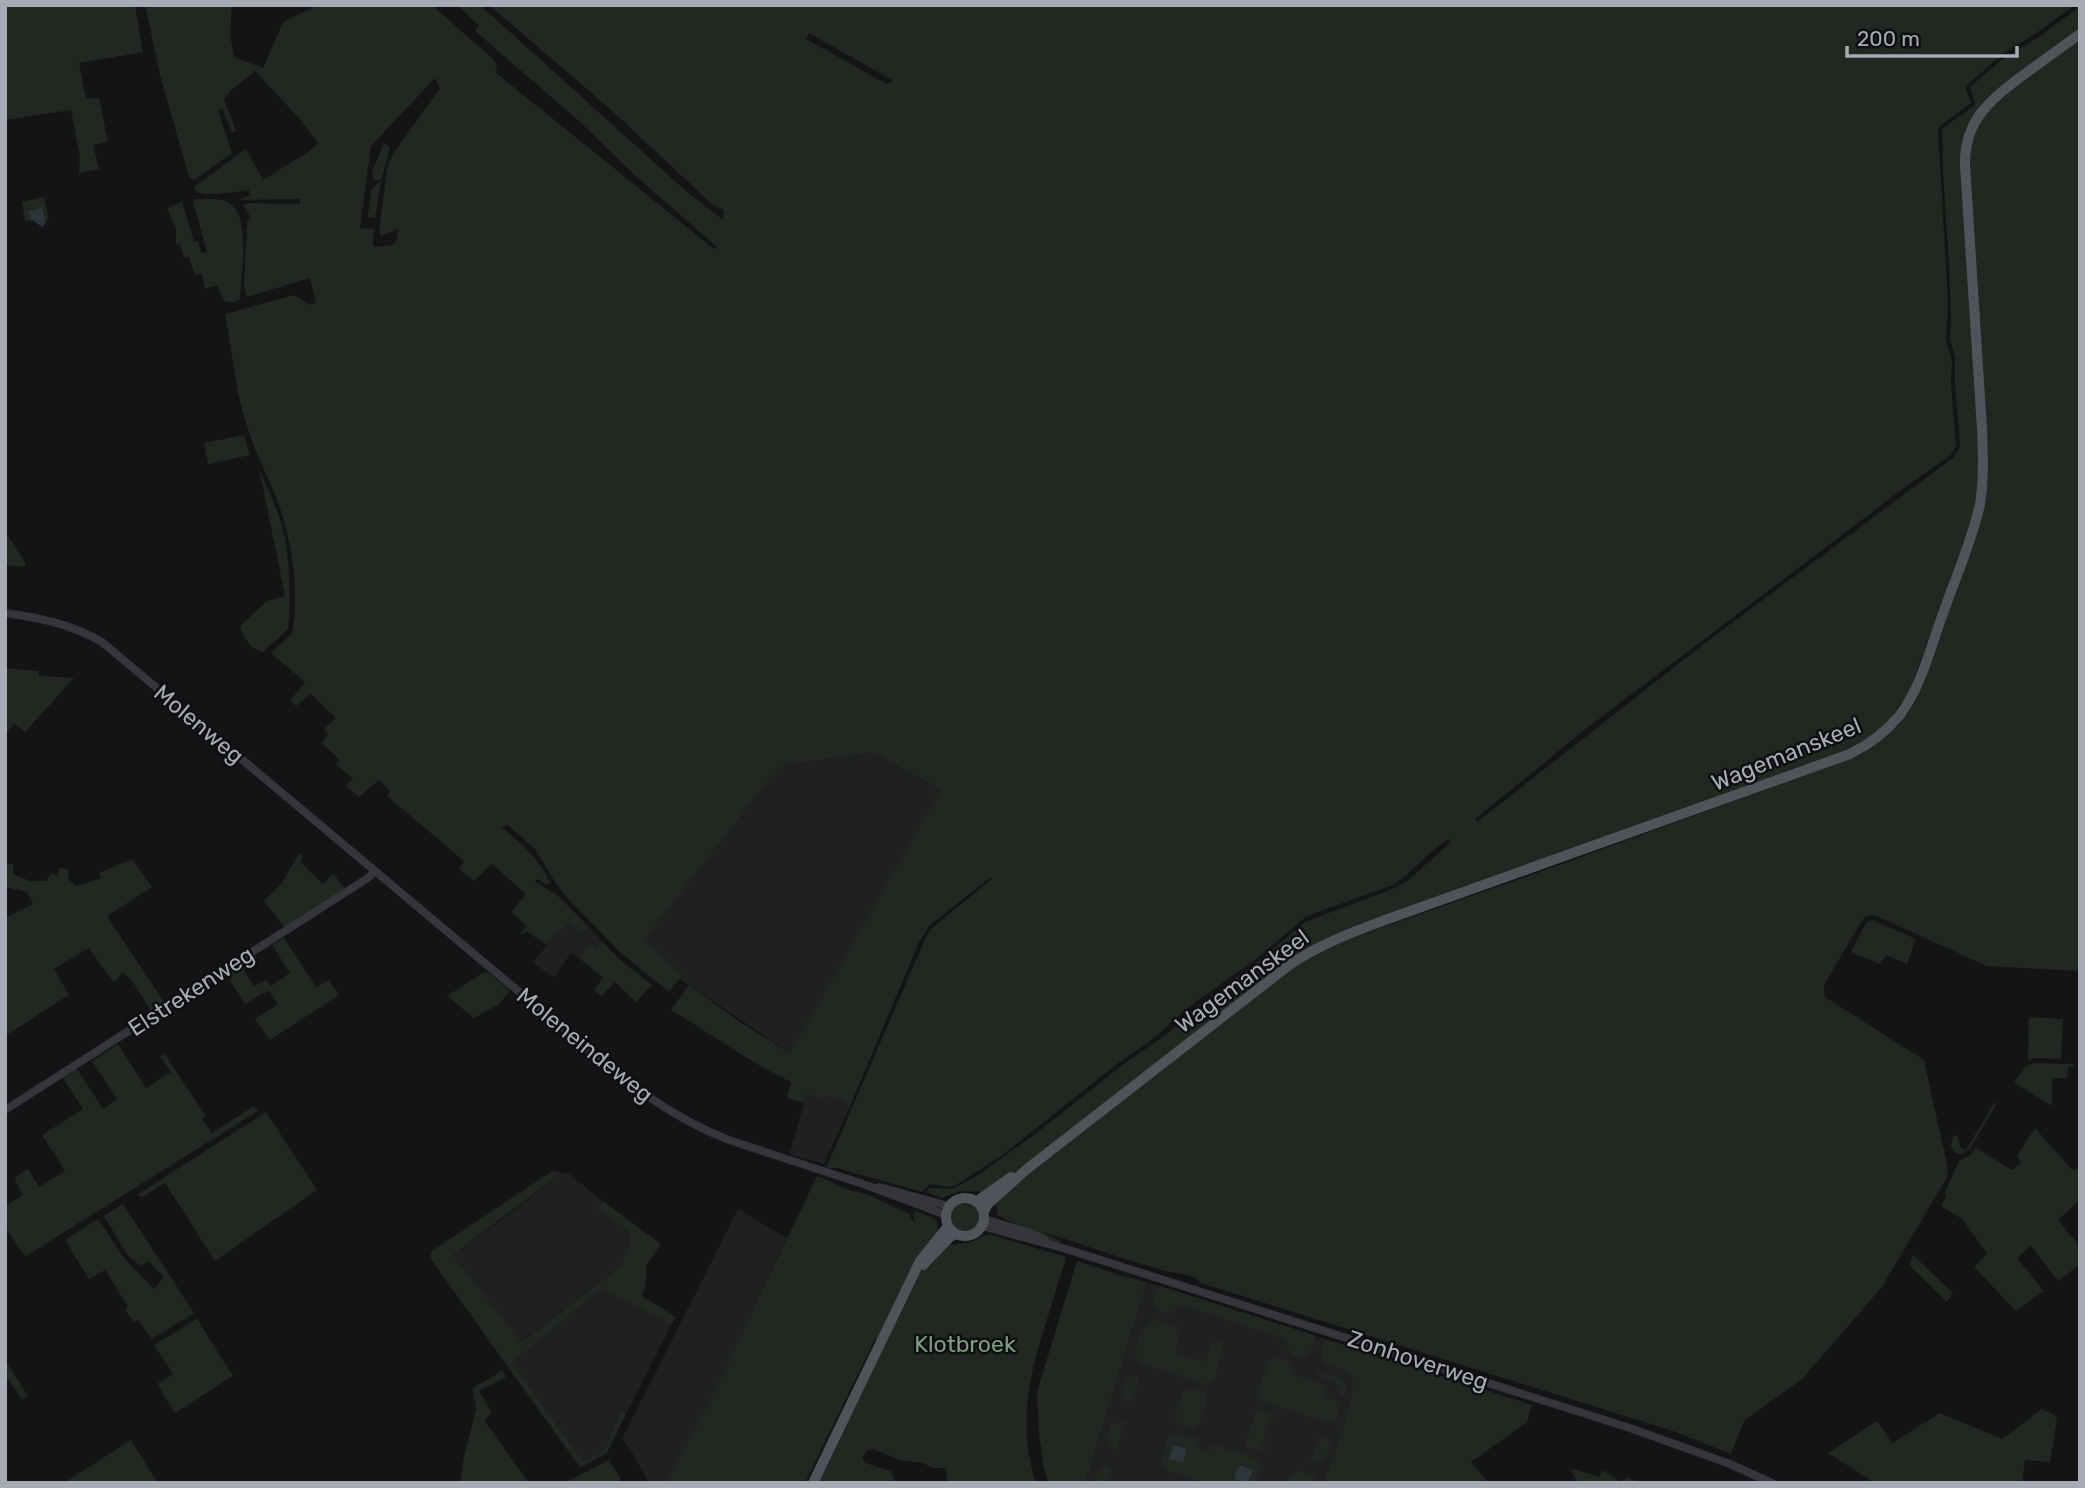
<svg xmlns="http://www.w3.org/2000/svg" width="2085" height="1488" font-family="Rubik,sans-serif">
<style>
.built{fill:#202023}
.green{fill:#202821;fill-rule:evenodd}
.water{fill:#2c353b}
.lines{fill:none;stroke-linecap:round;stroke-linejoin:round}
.minor{stroke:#35363b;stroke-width:8}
.major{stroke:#51535a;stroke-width:10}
.labels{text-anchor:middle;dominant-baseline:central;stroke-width:5;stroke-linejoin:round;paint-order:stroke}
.street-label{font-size:23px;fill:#a6abb6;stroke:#0f0f11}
.park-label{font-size:23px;fill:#7da07f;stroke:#0f0f11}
</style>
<rect width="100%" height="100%" fill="#141416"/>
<path class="built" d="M873 753 942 791 790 1053 689 985 680 979 683 976 643 941 768 781 784 765Z
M570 922 580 934 589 927 602 941 595 949 590 945 579 958 571 953 554 977 533 963 559 930H562Z
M807 1094 824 1100 825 1094 844 1100 849 1109 824 1164 789 1154Z
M555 1171 569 1174 603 1201 597 1208 629 1232 630 1239 628 1253 618 1267 610 1275 520 1342 453 1255 508 1215 549 1182 555 1177Z
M738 1209 787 1238 711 1398 666 1483H649L630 1449 622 1439Z
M1147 1282 1375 1355 1332 1483H1085Z
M602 1289 671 1325 626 1414 621 1412 604 1450 583 1461 512 1362Z"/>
<path class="green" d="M5 5H135L143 52 79 63 86 99 99 98 108 141 93 145 99 169 79 173 80 157 71 110 5 120Z
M145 5H232L230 34 234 57 263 68 283 22 318 5H432L494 60 497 66 495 72 714 249 717 247 638 178 579 121 475 31 479 26 457 5H480L687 192 723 220 724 210 713 205 609 108 489 5H2075L2032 36 2005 52 1967 85 1966 90 1971 103 1940 126 1938 131 1948 301 1946 341 1952 360 1951 384 1956 445 1951 455 1908 485 1587 728 1475 819 1477 822 1705 643 1954 457 1960 447 1959 433 1955 385V359L1950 337 1951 317 1949 263 1943 173 1942 132 1943 128 1974 106 1975 103 1970 87 1999 62 2043 34 2080 6V30L1987 99 1963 145 1980 451 1979 485 1975 509 1967 538 1907 696 1883 729 1851 750 1328 937 1275 970 1055 1143 1046 1146 1048 1149 988 1192 961 1191 942 1198 926 1192 929 1188 952 1189 977 1176 1035 1134 1125 1063 1167 1034 1194 1009 1261 959 1305 922 1390 890 1406 882 1451 842 1449 839C1428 851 1413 872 1393 885L1307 916 1256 959 1190 1006 1148 1043 1121 1061 1001 1156 956 1185 948 1187 930 1184 922 1192 837 1168H826L926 937 932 928 993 878 991 877 930 925 919 942 849 1109 844 1100 826 1095 824 1100 807 1094 804 1103 787 1098 791 1082C749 1062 711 1034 671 1010L689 985 740 1022 790 1053 941 790 873 753 784 765 768 781 644 940 683 975 669 992 621 953 567 898 555 882 535 849 507 824 502 828C522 843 540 860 550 883L547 885 537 879 535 882 557 895 589 927 580 934 570 922 561 931 559 930 547 945 526 931 522 935 520 933 527 926 511 912 526 894 492 864 474 881 459 869 464 861 387 796 390 792 379 780 359 797 346 786 353 779 336 764 340 760 322 743 328 735 324 729 336 718 311 694 296 706 290 701 305 682 271 653 292 633C300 593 292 539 277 500 267 474 253 448 245 420 235 386 232 349 225 314L294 295 310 305 316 303 310 278 246 297 244 283 247 227 248 220 251 218 243 205 247 203 300 204V199L237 200 250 196 249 190C232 192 214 197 196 192L194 187 246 149 263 180 308 152 318 143 299 118 255 71 230 91 224 100 236 131 232 132 222 109 218 110 232 153 197 178 193 180 189 177 160 75ZM809 33 892 80V81L887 84 806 39ZM435 78 440 88 395 151 388 164 379 231 381 236 398 229 397 239 392 245 373 247 374 229 360 228 371 146Z
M2080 38V971L1987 966 1874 915 1866 916 1861 922 1824 985 1825 997 1924 1060 1948 1169 1946 1179 1882 1287 1802 1379 1744 1421 1731 1454 1673 1431 1201 1283C1192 1273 1178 1274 1166 1271 1123 1260 1085 1244 1041 1232L1064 1243 1055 1242 997 1215 996 1203 1052 1154 1054 1156 1061 1148 1301 961 1332 945 1369 932 1537 873 1860 755 1898 726 1909 712 1921 686 1962 573 1988 455 1970 176C1969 160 1968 142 1976 128 1994 94 2048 61 2080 38Z
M384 143 390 148 381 180H374L372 172Z
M379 182H381L375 218 368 217 371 190Z
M44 197 49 220 25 221 22 202Z
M196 199C206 199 220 197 229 203 252 218 241 274 240 299 235 304 230 302 224 301L217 285 205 289 202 273 195 275 189 257H183L180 244 176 245V229L167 208 182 202 194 242 198 241 201 253 207 252 193 202Z
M244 435 250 455 208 464 204 443Z
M259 468C267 488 278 508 283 530 290 556 291 601 288 629L263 652C251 650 243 637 240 626L267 601 285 596Z
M5 531 26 564 24 567 5 565Z
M5 668 39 671V676L74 678 25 732 14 723 5 735Z
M299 853 303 857 300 862 323 884 333 874 345 888 284 927 264 901 282 883Z
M132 859 152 887 107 916 164 1002 151 1011 133 982 123 972 114 983 89 948 54 969 69 995 5 1036V918L33 904 27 892 6 887 7 864H13V874L30 881H46L51 873 58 876 59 868 69 870 68 879 77 886 101 878 99 873Z
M1872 920 1916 939 1907 964 1886 955 1880 964 1851 952 1866 923Z
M284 938 316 987 329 980 339 995 270 1040 255 1019 278 1004 269 990 245 1004 226 974 251 958 254 962 244 970 254 986 266 980 271 986 290 973 272 945Z
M602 941 619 959 652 985 636 1002 615 982 602 996 594 990 603 978 579 958 590 944 595 949Z
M484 972 489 973 510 991 499 1004 474 1018 447 996Z
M2029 1017 2063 1019 2061 1059 2035 1058 2028 1060Z
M118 1044 146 1088 171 1072 160 1056 164 1053 206 1116 202 1119 212 1133 254 1106 258 1111 26 1256 23 1254 5 1227V1206L23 1195 14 1178 28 1169 39 1187 65 1171 42 1135 83 1109 63 1078 77 1069 103 1109 117 1099 92 1061Z
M2034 1063 2073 1064 2074 1066H2068L2067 1078H2052V1106L2014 1083 2025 1067Z
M1995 1101 1996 1105 1970 1149 1962 1154 1955 1153 1951 1146 1953 1136 1957 1135 1961 1148 1966 1150Z
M266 1112 317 1190 215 1261 165 1183 141 1198 138 1194Z
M2035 1128 2072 1170 2080 1169V1200L2058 1220 2080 1247V1264L2058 1281 2031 1246 2017 1258 2044 1291 2016 1311 1974 1267 1987 1253 1962 1219 1941 1206 1946 1196 1945 1192 1959 1161 1970 1155 1976 1148 2012 1170 2021 1163 2017 1156Z
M555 1171V1177L549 1182 453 1255 521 1342 610 1275C623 1263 632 1250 629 1232L597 1208 603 1201 661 1244 646 1266V1284L642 1296 676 1317 671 1325 602 1289 512 1362 583 1461 604 1450 621 1411 626 1414 607 1453 582 1467 579 1466 430 1258 432 1251 551 1172Z
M817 1176 852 1191 866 1194 910 1214 911 1218 916 1224 913 1215 915 1211 932 1217 937 1221 938 1235 879 1339H875L805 1483H666L711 1398Z
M950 1217a15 15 0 1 1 30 0a15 15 0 1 1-30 0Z
M123 1204 194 1313 152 1339 138 1320 134 1322 125 1310 128 1307 105 1270 89 1279 65 1240 96 1220H99L124 1258 154 1289 164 1277 148 1261 141 1266 128 1256 104 1216Z
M986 1235H992L1066 1257 1061 1276H1060C1040 1349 1011 1406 1036 1483H948L946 1468H933L923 1463 900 1460 873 1449 866 1451 862 1459 865 1463 891 1471 895 1483H817L919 1274 947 1243 950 1245 971 1242Z
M1913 1255 1953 1293 1947 1302 1909 1265Z
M1077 1261 1122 1276 1147 1282 1085 1483H1048L1044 1469 1039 1434 1037 1392Z
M1160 1286 1314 1335C1316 1344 1313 1352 1304 1356H1294L1286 1347V1339L1180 1305 1172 1312 1160 1313C1151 1304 1150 1294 1160 1286Z
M197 1319 233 1376 175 1413 157 1384 173 1374 154 1345Z
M1157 1320 1176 1327 1180 1333 1175 1353 1205 1362 1210 1350V1344L1218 1340 1221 1341 1224 1346 1214 1380 1206 1384 1139 1363 1135 1354C1140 1339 1139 1325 1157 1320Z
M1328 1340 1532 1405 1527 1422 1471 1462 1489 1483H1324C1330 1465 1361 1388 1351 1375 1345 1369 1333 1367 1325 1365L1321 1356V1347Z
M1275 1358 1288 1361 1292 1369 1291 1374 1326 1385 1323 1397 1336 1401 1340 1409 1337 1419 1330 1423 1262 1402 1258 1394 1268 1362Z
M5 1360 28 1396 22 1400 8 1379H5Z
M502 1370 506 1377 479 1391 492 1413 484 1420 529 1483H460L464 1456 476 1410 473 1388 496 1375Z
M1317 1371 1339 1378 1346 1386 1345 1396 1340 1395 1339 1385 1317 1375 1315 1372Z
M1133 1376 1139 1377 1131 1403 1125 1400 1122 1393 1126 1380Z
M1191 1388 1205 1392 1207 1399 1199 1425 1192 1429 1179 1425 1175 1417 1184 1391Z
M1259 1409 1272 1414 1275 1420 1270 1419 1262 1445 1267 1447 1259 1451 1247 1447 1244 1439 1247 1440 1255 1414 1252 1413Z
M2042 1409 2053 1414 2057 1419 2050 1462 2025 1460 2022 1483H1875L1828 1453 1877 1421 1892 1443 1940 1413 2002 1439Z
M1120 1421 1125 1422 1117 1449 1111 1446 1107 1438 1111 1425Z
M1177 1433 1198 1439 1196 1447 1210 1451 1212 1444 1258 1459 1261 1466 1255 1483H1248L1252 1470 1239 1465 1234 1479 1247 1483H1204L1165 1470 1161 1463 1169 1436Z
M1320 1435 1326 1437 1330 1445 1325 1458 1317 1462 1311 1461Z
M131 1440 158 1483H64Z
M609 1460 621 1479 618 1481 619 1483H564Z
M1106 1466 1111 1468 1106 1483H1094L1098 1470Z
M1574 1469 1599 1477 1602 1470 1621 1482 1627 1477 1640 1483H1578L1571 1471Z
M1298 1471 1313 1475 1316 1483H1288L1290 1475Z"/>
<path class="water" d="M42 208 46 222 42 227 30 218 29 211Z
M1173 1445 1187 1449 1183 1463 1169 1459Z
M1239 1465 1253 1470 1248 1483 1234 1479Z"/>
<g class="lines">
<path class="minor" d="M5 613C41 618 71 624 102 642L598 1058C639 1092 680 1121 729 1140L866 1185 946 1215
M5 1110 368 878 375 871
M879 1187 949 1206
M984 1219 1031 1233 1045 1240
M982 1226 1063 1248 1630 1428 1730 1464 1772 1483"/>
<path class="major" d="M946 1217a19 19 0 1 1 38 0a19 19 0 1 1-38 0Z
M977 1201 1011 1177
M984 1211 988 1204 1027 1169 1288 966C1319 944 1353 932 1388 919L1850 754C1870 744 1886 732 1900 715 1922 685 1931 645 1944 611 1956 576 1972 541 1980 504 1984 479 1983 455 1982 429L1965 165C1964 118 1993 98 2026 73 2044 60 2062 47 2080 34
M923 1265 950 1237 957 1234
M813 1483 920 1261 948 1226"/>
</g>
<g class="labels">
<g class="street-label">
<text transform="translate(199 724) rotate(40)">Molenweg</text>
<text transform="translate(1786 754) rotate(-22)">Wagemanskeel</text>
<text transform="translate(1242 981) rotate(-36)">Wagemanskeel</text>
<text transform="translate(191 991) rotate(-33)">Elstrekenweg</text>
<text transform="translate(585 1045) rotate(39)">Moleneindeweg</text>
<text transform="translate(1418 1360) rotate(18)">Zonhoverweg</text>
</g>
<g class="park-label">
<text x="965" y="1344">Klotbroek</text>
</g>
</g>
<rect width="2085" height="1488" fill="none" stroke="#a6abb6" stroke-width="14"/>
<path d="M1847 46v10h170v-10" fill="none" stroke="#a6abb6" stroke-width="3.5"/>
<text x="1857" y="46" font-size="21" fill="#a6abb6" stroke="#0f0f11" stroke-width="5" paint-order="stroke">200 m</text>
</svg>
